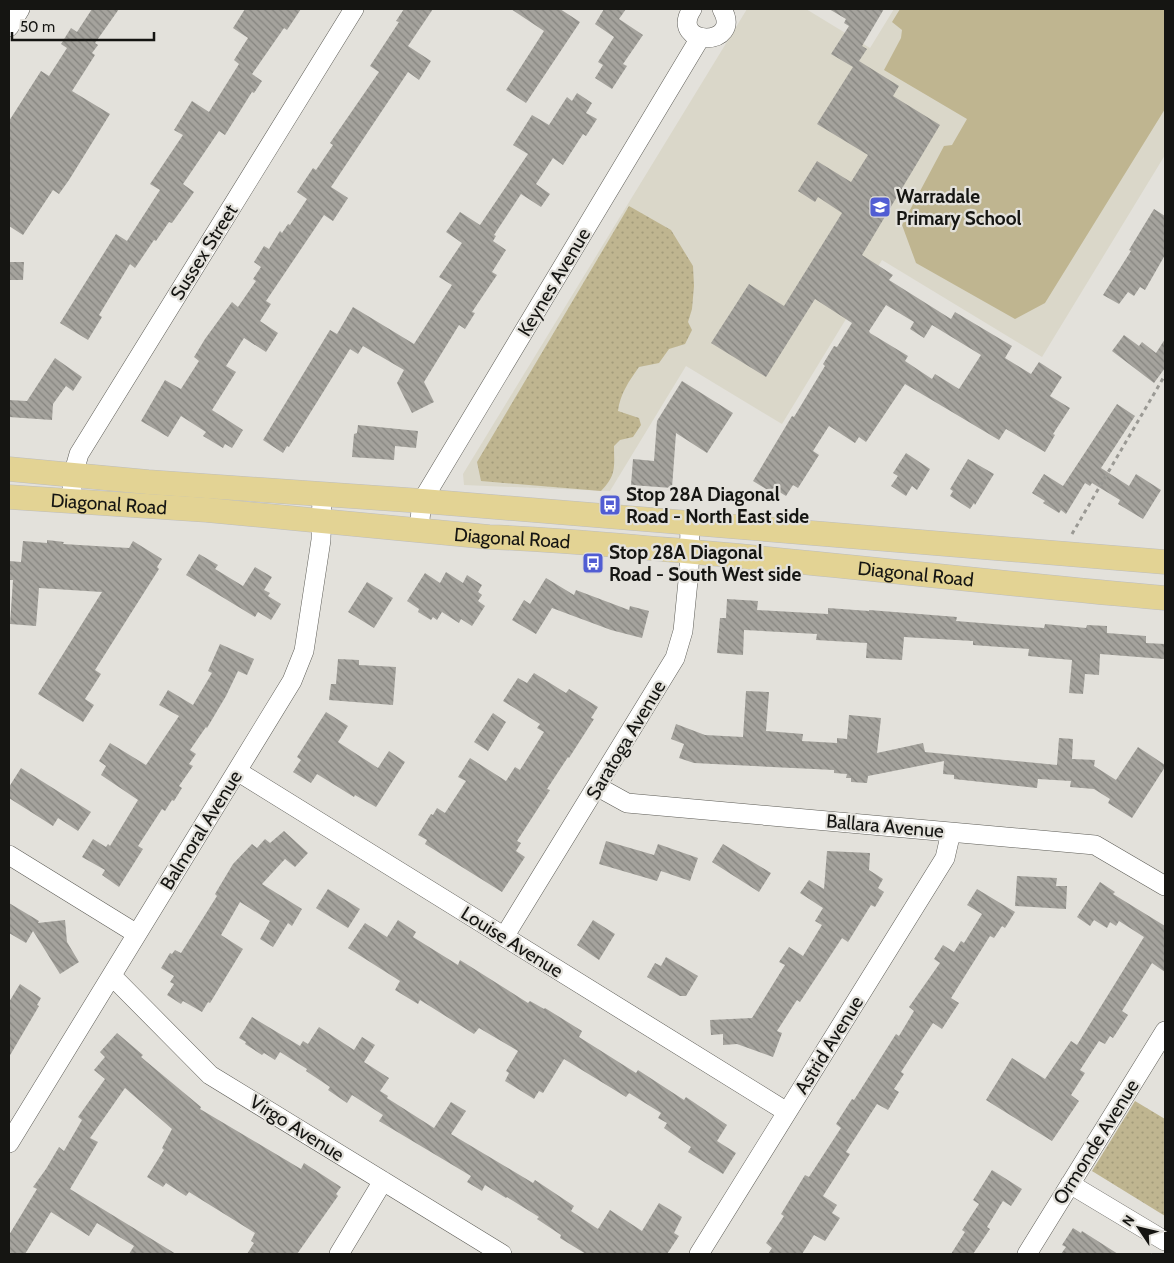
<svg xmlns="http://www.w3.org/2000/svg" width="1174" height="1263" font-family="Cabin,sans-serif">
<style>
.built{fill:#dad7c9}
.grass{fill:url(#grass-dots)}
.garden{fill:#bfb590}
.building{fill:url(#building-back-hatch);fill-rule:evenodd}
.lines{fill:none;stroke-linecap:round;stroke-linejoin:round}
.minor-casing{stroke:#5d5c56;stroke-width:20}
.major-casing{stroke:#bdbdbd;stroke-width:25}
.path{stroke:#9a9994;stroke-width:3;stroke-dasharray:4 4;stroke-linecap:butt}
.minor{stroke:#fff;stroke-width:19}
.major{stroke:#e3d394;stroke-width:24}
.labels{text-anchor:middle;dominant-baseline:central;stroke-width:4.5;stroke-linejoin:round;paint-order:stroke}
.poi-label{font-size:19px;font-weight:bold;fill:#151512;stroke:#e3e1db;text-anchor:start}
.street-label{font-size:19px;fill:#151512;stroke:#e3e1db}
</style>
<defs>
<pattern id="grass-dots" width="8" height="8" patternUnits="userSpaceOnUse" patternTransform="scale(1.25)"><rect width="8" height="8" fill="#bfb590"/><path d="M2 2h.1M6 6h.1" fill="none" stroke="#a39b7b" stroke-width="1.8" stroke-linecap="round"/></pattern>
<pattern id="building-back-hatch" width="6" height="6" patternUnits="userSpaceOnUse" patternTransform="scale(1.25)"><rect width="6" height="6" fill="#a5a39d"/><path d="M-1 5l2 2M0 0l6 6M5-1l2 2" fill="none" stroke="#85847f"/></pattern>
</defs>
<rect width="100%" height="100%" fill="#e3e1db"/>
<path class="built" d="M747 9H806L870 48 894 9H1165V155L1042 357 882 260 782 424 686 366 610 491 464 485 463 474Z"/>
<path class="grass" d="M629 206 671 230 693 266 694 286 692 309 688 322 692 330 685 344 669 349 659 363 639 367C629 381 620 394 618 411L639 418 641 425 633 437 620 440 614 446C614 466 617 475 601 491L481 481 477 462Z
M1135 1101 1165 1119V1216L1092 1171Z"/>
<path class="garden" d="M900 9H1165V109L1045 303 1015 319 916 263 902 225 944 146 952 145 967 119 884 70 901 38 902 30 892 22Z"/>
<path class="building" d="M92 9H119L95 43 98 45 92 53 95 55 72 91 110 114 69 180 59 194 53 190 23 235 9 226V121L41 71 49 76 67 48 61 44 71 28 77 32Z
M245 9H301L287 30 284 28 252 74 262 81 254 93 252 92 225 135 219 131 183 184 194 192 172 223 169 222 156 241 154 240 135 268 130 264 99 315 102 317 88 340 60 323 116 234 127 241 160 190 150 184 183 135 174 130 192 101 209 112 239 64 234 60 248 38 233 28Z
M404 9H433L408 46 431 61 419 80 408 72 331 187 348 198 333 221 324 215 266 301 271 304 260 321 278 333 266 352 244 338 226 366 236 372 212 410 243 430 232 448 225 444 223 448 203 436 206 432 181 416 168 437 141 421 165 380 181 389 199 361 194 357 205 339 232 302 238 307 256 281 253 279 261 267 254 262 264 246 269 249 280 231 282 233 288 224 290 225 307 199 297 192 313 168 316 170 333 145 330 143 379 72 370 66 399 22 396 21Z
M511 9H560L580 22 526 103 506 90 544 31Z
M604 9H626L619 19 643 35 623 64 627 66 612 89 595 78 603 65 598 62 614 37 595 24Z
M829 9H884L862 46 867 49 859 61 899 86 893 96 940 125 862 255 893 275 889 280 951 319 955 312 1012 346 1005 358 1031 374 1039 362 1062 377 1050 396 1070 408 1053 434 1055 435 1045 452 1006 429 999 440 905 384 866 442 859 437 855 443 829 426 813 451 819 455 798 488 793 485 786 496 773 488 771 492 753 481 792 416 794 417 825 366 823 364 834 346 837 347 852 323 815 299 766 377 711 343 749 284 784 306 842 213 818 197 815 202 798 191 817 161 851 182 868 155 817 124 853 67 831 54 849 26 844 23 846 19ZM886 305 914 322 910 329 924 338 932 325 981 355 959 389 935 374 932 379 905 361 908 356 870 333 869 331Z
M577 93 592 103 586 113 597 119 586 136 583 134 563 165 553 158 536 184 550 194 541 207 521 194 494 235 496 236 493 241 506 250 492 272 497 275 472 312 475 313 465 329 459 325 424 382 434 402 412 413 397 383 404 370 363 346 358 354 350 349 289 447 287 446 283 453 263 440 330 330 337 334 353 307 414 344 452 285 439 277 462 243 446 232 460 212 480 225 528 154 513 145 532 115 549 125 567 97 572 101Z
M1154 209 1165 216V255L1145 290 1140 287 1134 296 1128 292 1119 304 1103 295 1131 251 1129 250Z
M9 262H24L23 280H9Z
M1124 335 1139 346 1142 342 1156 353 1165 339V368L1154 383 1112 351Z
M55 358 82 377 73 391 66 386 53 404 52 420 9 417V400L27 401Z
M682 381 733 413 707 453 676 433 672 488 631 485 633 459 654 461 657 421Z
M1117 404 1135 416 1101 468 1129 486 1136 474 1161 490 1143 519 1118 504 1120 500 1092 483 1090 486 1085 483 1066 514 1061 510 1059 513 1043 503 1045 501 1032 493 1044 474 1063 486Z
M358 425 418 431 416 448 395 446 394 460 352 457 354 434 357 433Z
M906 453 930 469 917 490 912 486 906 496 891 486 898 476 893 473Z
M968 459 994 474 975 505 974 503 970 509 950 496 953 491 950 489Z
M47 540 64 542 63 544 129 548 133 541 162 559 157 567 159 569 95 670 101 674 85 699 94 705 83 722 38 694 102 592 39 588 36 626 10 624 13 580H9V561L21 562 23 541 47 543Z
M199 554 218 565 215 569 243 586 255 567 272 577 264 590 270 593 268 596 281 604 271 620 258 612 255 617 186 575Z
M446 572 463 583 467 575 482 585 478 592 482 595 478 601 485 606 472 626 461 619 459 623 442 612 437 620 433 617 431 620 418 612 419 609 407 601 425 573 440 583Z
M546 578 574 595 576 590 629 610 630 606 649 611 642 638 611 630 552 608 536 634 512 620 524 600 530 604Z
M367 582 393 598 374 628 348 612Z
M727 599 758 601 757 610 828 614V608L869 611V610L957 617 956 621 1044 628 1045 624 1086 628 1087 625 1107 626V633L1146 636V643L1165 644 1164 659 1100 654 1099 675 1085 674 1083 694 1069 693 1072 660 1028 656 1029 649 973 645V641L904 637 902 660 866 658 867 643 816 640 817 634 744 630 743 655 717 653 720 618H726Z
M220 644 254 659 247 675 238 671 226 696 207 728 206 727 190 750 196 754 189 764 193 766 179 786 182 788 174 801 172 800 165 811 162 809 138 846 143 849 119 887 102 875 105 870 82 857 93 839 106 847 108 844 110 846 138 800 101 775 106 766 99 761 110 743 146 765 179 716 159 705 168 690 193 705 212 673 208 671Z
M338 659 359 660V665L396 667 393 705 329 700 331 684H336Z
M534 673 566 693 569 689 598 707 591 718 594 719 569 758 568 757 547 789 550 790 517 841 521 843 516 851 525 857 502 892 425 844 427 840 418 835 431 814 433 815 437 808 445 813 466 781 458 777 470 758 506 781 515 767 520 770 544 732 537 728 540 724 503 701 518 678 527 683Z
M746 691 769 692 766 731 803 734 802 741 837 743V738L847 739 849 715 881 718 877 753 923 743 925 752 1057 765 1059 738 1073 739 1072 759 1095 760 1094 766 1116 780 1138 747 1165 765V767L1132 818 1108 803 1110 799 1094 789 1070 787 1071 781 1038 779 1037 788 954 779V775L943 774 944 761 868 776 867 783 851 782V778H846L847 774 834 773V770L694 763 679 758 684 744 671 739 676 724 705 735 743 737Z
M326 712 348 726 338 742 378 768 389 751 405 762 376 807 355 795 354 797 317 774 311 783 293 772 301 760 297 757Z
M493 713 506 722 488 751 474 742Z
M21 768 91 812 78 831 58 818 53 826 9 798V787Z
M284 831 308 853 295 867 285 859 262 884 302 909 292 926 288 923 273 947 260 939 270 921 240 902 221 935 243 949 210 1003 208 1002 202 1012 183 1001 181 1004 167 995 174 984 170 982 174 976 161 968 170 953 172 954 175 950 181 953 217 896 215 894 233 864 252 844 257 848 265 839 270 843Z
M606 841 654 855 658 844 698 858 690 881 661 871 657 881 599 864Z
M723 844 771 873 759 892 712 862Z
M827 851 870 853 869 870 883 879 878 888 884 892 875 907 871 905 848 942 842 938 800 1002 797 1000 777 1031 782 1033 773 1057 737 1044 723 1045V1034L711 1035 710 1020 752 1018 785 965 779 962 789 947 803 956 822 925 815 921 823 908 800 893 809 880 824 889Z
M1017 876 1057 878 1056 886H1067L1066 909 1015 906Z
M1100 882 1115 892 1113 894 1165 926V972L1152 963 1122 1011 1128 1015 1113 1038 1110 1036 1105 1044 1099 1041 1080 1070 1085 1073 1071 1095 1079 1101 1052 1141 986 1100 1012 1058 1045 1079 1071 1041 1077 1045 1144 937 1119 921 1116 926 1110 922 1107 928 1094 920 1090 926 1077 917Z
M328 889 360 909 348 928 316 908Z
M977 889 1015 912 1005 928 1002 926 994 938 990 936 951 998 959 1003 942 1029 933 1023 901 1072 904 1074 894 1089 899 1092 888 1110 877 1104 846 1152 850 1154 823 1196 837 1205 832 1213 840 1218 825 1241 814 1235 802 1254H768L772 1248 766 1243 784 1216 781 1214 805 1175 809 1177 841 1128 836 1124 852 1099 854 1100 896 1034 899 1036 914 1011 909 1007 940 963 934 959 943 945 954 952 961 941 964 943 982 914 967 905Z
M9 903 39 921 38 923 65 920 67 942 79 962 60 974 33 931 26 943 9 933Z
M398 920 416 932 413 937 458 965 460 960 528 1003 530 1001 544 1009 545 1008 582 1031 579 1037 636 1073 638 1070 684 1100 686 1097 727 1125 717 1141 736 1153 723 1174 688 1152 691 1147 664 1128 667 1123 658 1118 661 1113 629 1093 626 1097 564 1059 543 1093 539 1091 534 1099 505 1081 509 1073 506 1071 518 1051 479 1028 474 1034 420 1000 418 1004 395 990 400 981 348 948 365 923 387 937Z
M593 920 615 934 599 960 577 945Z
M666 957 698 976 686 996H680L647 977 655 963 661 966Z
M20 984 41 998 37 1005 39 1006 9 1057V1002Z
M252 1017 300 1046 303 1041 308 1044 319 1027 354 1050 362 1037 375 1045 364 1062 389 1078 380 1091 388 1096 387 1098 434 1128 451 1102 466 1111 451 1134 533 1183 535 1180 574 1206 571 1211 598 1229 610 1210 642 1231 659 1203 682 1217 674 1233 679 1236 667 1254H586L560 1238 561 1235 537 1219 539 1217 507 1197 506 1198 485 1185 482 1191 467 1182 471 1176 379 1121 383 1115 352 1095 347 1103 328 1090 330 1087 306 1071 307 1069 280 1052 275 1060 264 1053 262 1055 245 1044 246 1042 239 1038Z
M117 1033 143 1055 141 1057 201 1107 200 1109 301 1169 304 1163 341 1187 336 1194 338 1196 297 1254H247L254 1243 251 1241 255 1233 189 1192 186 1196 166 1183 163 1187 147 1177 164 1150 162 1148 172 1129 125 1088 90 1138 98 1142 70 1189 176 1254H129L134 1246 97 1223 89 1236 51 1212 25 1254H9V1235L37 1189 33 1187 46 1169 59 1147 64 1151 82 1120 78 1117 105 1079 94 1070 105 1057 100 1052Z
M992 1170 1022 1189 1011 1206 1003 1201 987 1227 990 1229 973 1254H951L965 1232 962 1230 979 1204 973 1200Z
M1073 1228 1081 1233 1082 1231 1118 1254H1061L1066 1247 1062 1245Z"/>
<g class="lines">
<g class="minor-casing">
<path id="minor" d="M692 9C668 47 744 48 722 9
M9 27 20 9
M71 502 73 475 79 454 354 9
M419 529 422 501 700 38
M237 771 787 1112
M598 787 627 803 1095 845 1165 886
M9 855 137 934
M504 937 675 658 683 631 689 571 690 524
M112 976 210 1075 502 1254
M9 1143 292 681 304 651 321 540 322 493
M1070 1184 1165 1241
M339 1254 383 1181
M699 1254 945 858 951 832
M1027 1254 1165 1031"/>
</g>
<g class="major-casing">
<g id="major">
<path d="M9 469 148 482 422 501 1165 562"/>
<path id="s1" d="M9 497 207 510 489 537C550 539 612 545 673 550 837 564 1001 584 1165 598"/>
</g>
</g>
<path class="path" d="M1072 534 1165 375"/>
<use href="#minor" class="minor"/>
<use href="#major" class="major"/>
</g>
<defs>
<g id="school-square" transform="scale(1.125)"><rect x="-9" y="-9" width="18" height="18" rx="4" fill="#515dd3" stroke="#e3e1db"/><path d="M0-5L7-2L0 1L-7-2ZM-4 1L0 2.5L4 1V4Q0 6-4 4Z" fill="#fff"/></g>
<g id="bus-square" transform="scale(1.125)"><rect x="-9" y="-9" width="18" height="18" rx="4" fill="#515dd3" stroke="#e3e1db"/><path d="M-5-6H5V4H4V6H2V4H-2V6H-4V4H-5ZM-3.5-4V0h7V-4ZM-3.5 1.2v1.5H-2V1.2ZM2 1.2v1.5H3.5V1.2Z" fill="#fff"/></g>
</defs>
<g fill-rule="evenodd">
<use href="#school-square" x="880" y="207"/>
<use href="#bus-square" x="610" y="505"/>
<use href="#bus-square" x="593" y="563"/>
</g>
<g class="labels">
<g class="poi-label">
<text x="896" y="196">Warradale<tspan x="896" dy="22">Primary School</tspan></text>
<text x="626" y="494">Stop 28A Diagonal<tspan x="626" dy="22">Road - North East side</tspan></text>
<text x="609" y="552">Stop 28A Diagonal<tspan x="609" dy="22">Road - South West side</tspan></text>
</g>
<g class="street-label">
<text transform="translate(204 252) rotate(-58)">Sussex Street</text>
<text transform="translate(554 282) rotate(-59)">Keynes Avenue</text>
<text stroke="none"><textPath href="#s1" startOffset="100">Diagonal Road</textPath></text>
<text stroke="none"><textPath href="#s1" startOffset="505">Diagonal Road</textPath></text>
<text stroke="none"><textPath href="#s1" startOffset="910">Diagonal Road</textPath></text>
<text transform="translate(626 740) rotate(-59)">Saratoga Avenue</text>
<text transform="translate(885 826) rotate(5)">Ballara Avenue</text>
<text transform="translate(201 830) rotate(-58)">Balmoral Avenue</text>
<text transform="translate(512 942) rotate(32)">Louise Avenue</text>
<text transform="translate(829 1045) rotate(-58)">Astrid Avenue</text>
<text transform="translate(297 1128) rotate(32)">Virgo Avenue</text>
<text transform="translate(1096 1142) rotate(-58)">Ormonde Avenue</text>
</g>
</g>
<rect width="1174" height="1263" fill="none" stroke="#151512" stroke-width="20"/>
<g transform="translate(1139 1228) rotate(305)" stroke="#e3e1db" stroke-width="4" paint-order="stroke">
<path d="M0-4L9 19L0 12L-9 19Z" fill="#151512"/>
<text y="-8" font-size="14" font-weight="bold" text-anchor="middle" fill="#151512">N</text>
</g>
<path d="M12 32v8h142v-8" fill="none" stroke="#151512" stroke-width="2.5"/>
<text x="20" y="32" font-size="15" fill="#151512" stroke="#e3e1db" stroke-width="4" paint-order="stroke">50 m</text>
</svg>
